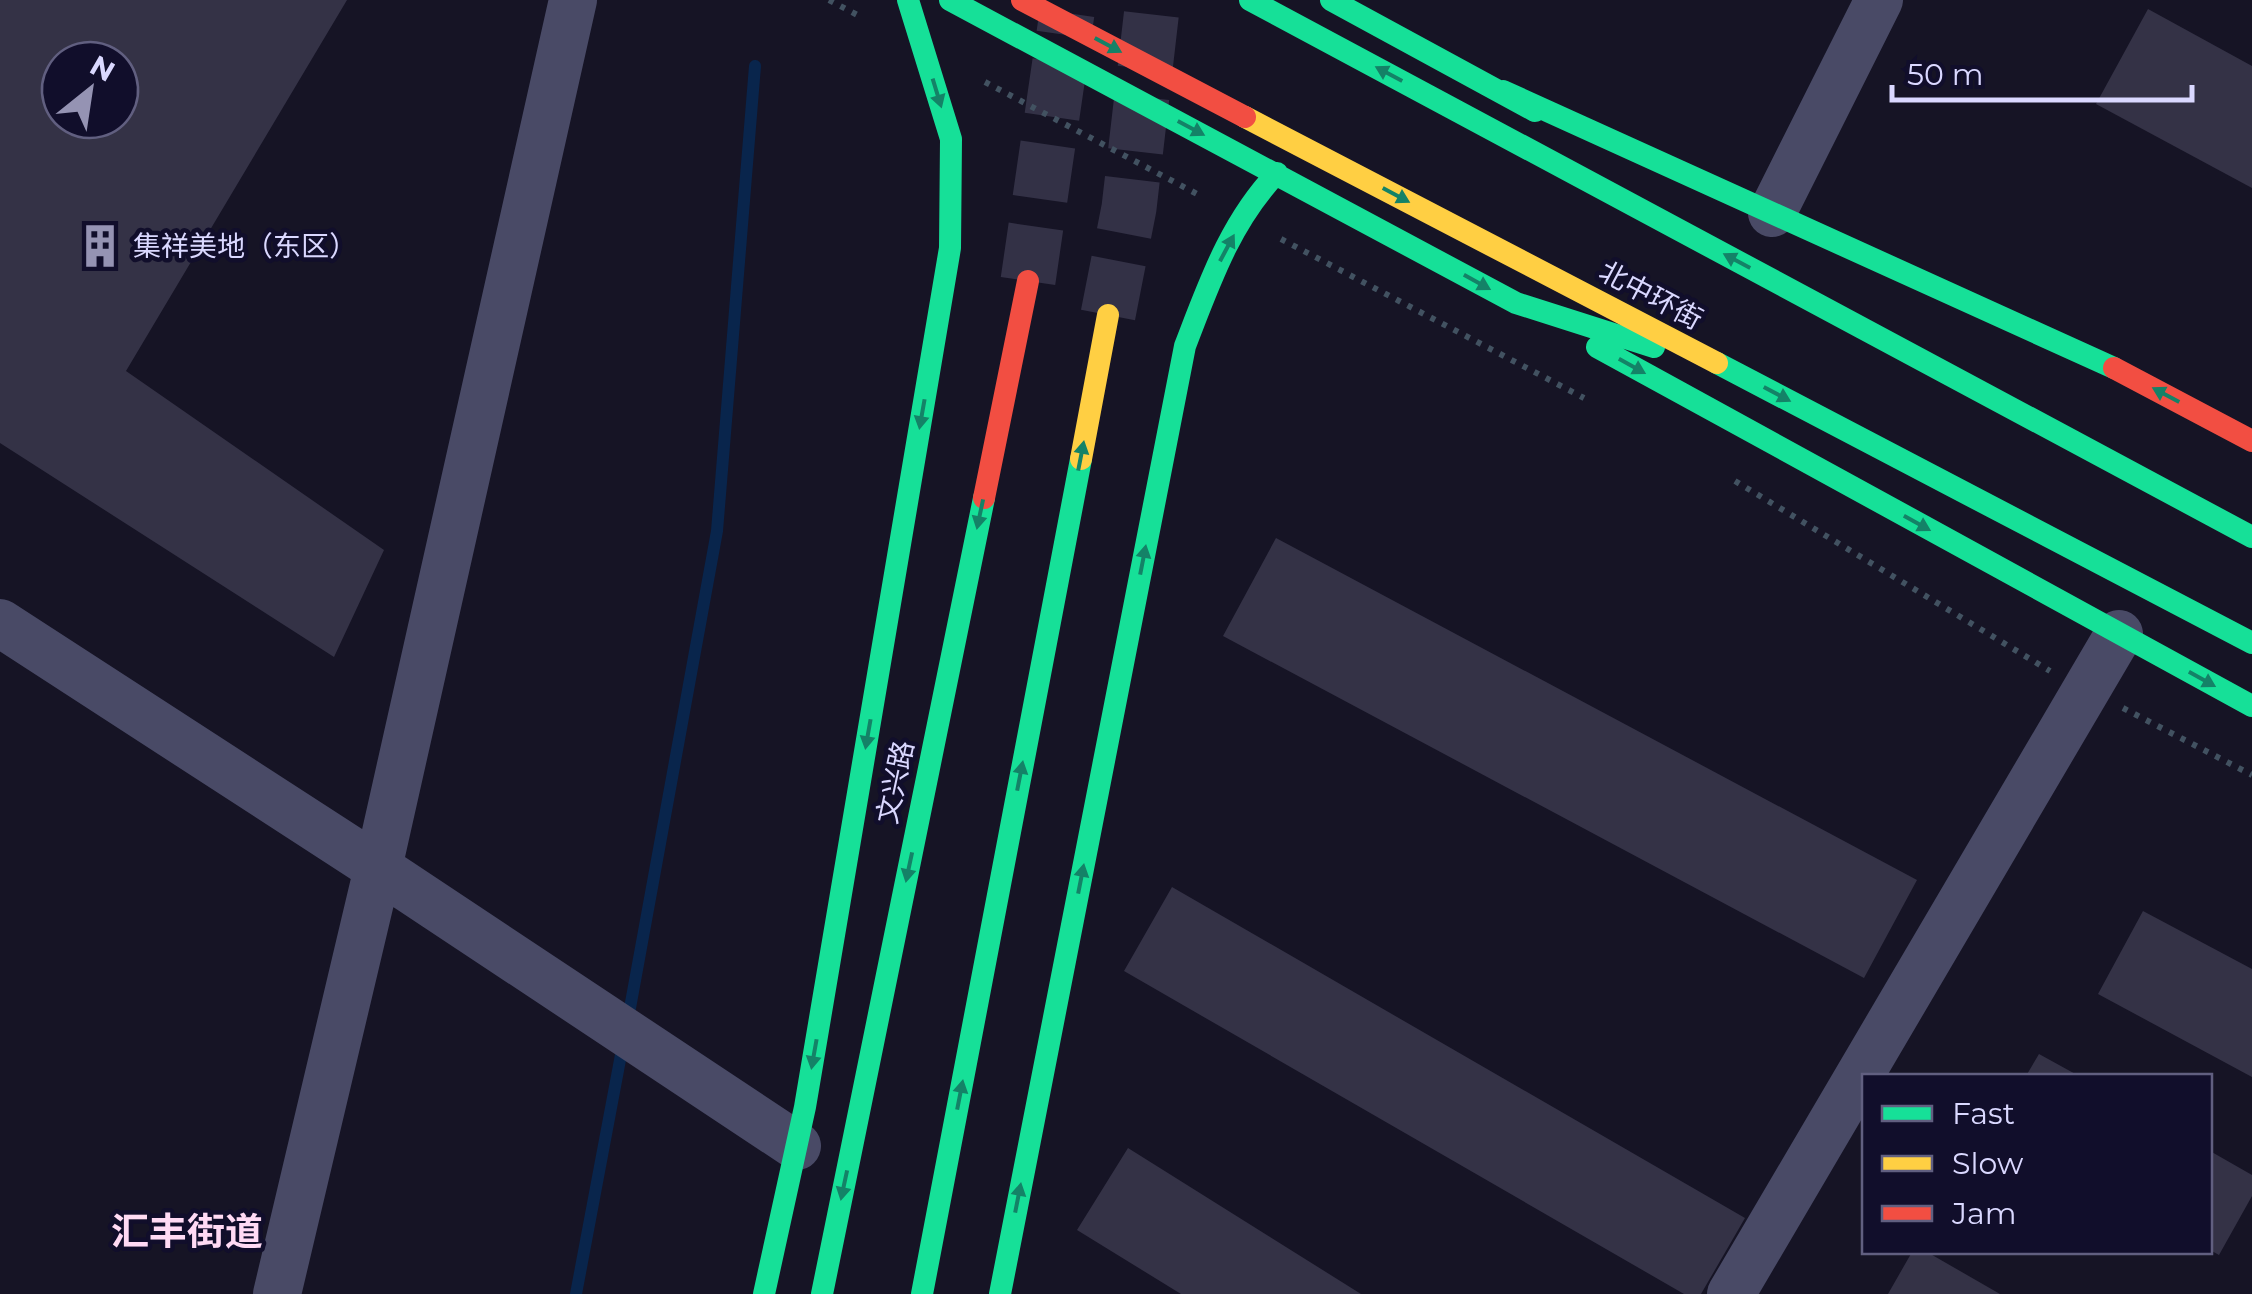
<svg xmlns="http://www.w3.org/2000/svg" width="2252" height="1294" font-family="Montserrat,'Noto Sans SC',sans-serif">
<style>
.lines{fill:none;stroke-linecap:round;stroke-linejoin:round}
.stream{stroke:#09254c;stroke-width:12}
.building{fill:#343246;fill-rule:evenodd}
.secondary-tunnel{stroke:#333146;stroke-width:55;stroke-dasharray:55 28;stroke-linecap:butt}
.path{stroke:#425261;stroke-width:6;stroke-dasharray:5 8;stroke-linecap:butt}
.street{stroke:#494a66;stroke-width:48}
.fast{stroke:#16e098;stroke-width:22}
.slow{stroke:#ffcf43;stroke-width:22}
.jam{stroke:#f24e42;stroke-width:22}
.oneway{fill:#148267}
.labels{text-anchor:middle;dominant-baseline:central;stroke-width:9;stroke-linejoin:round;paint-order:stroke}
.poi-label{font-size:28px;fill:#dad8ff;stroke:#110e2b;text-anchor:start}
.street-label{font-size:28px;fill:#dad8ff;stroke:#110e2b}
.district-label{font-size:38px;font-weight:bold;fill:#ffdaf4;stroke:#110e2b}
</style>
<rect width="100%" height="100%" fill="#161425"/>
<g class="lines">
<path class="stream" d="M628 1019 717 531 755 66
M576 1294 623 1044"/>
</g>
<path class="building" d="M0 0H347L126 371 384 550 334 657 0 443ZM60 60H120V120H60Z
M2148 9 2252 66V188L2096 104Z
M1276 538 1917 880 1864 978 1223 636Z
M1172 887 1745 1218 1701 1294H1684L1124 971Z
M2143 911 2252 969V1077L2098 994Z
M2039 1054 2079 1076H2026Z
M1128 1148 1361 1294H1181L1077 1230Z
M2210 1151 2252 1175V1196L2219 1255 2210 1250Z
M1912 1252H1927L2000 1294H1888Z"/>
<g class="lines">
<path class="secondary-tunnel" d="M1028 281 1067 13
M1108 315 1129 208 1153 0"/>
<path class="path" d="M829 0 863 18
M985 82 1199 195
M1281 239 1584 398
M1735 481 2050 671
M2123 708 2252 775"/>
<path class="street" d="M1772 213 1879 0
M0 623 378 868 797 1146
M277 1294 378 868 573 0
M1731 1294 2119 634"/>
<path class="fast" d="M950 0 1516 303 1654 347
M1250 0 2252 537
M1331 0 1535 111
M1503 91 2114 368
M1597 347 2252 706
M1717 363 2252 643
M764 1294 805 1107 950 248 951 139 908 0
M822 1294 984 498
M922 1294 1081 459
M1000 1294 1185 346C1209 284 1230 222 1277 173"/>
<path class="slow" d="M1245 117 1717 363
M1081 459 1108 315"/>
<path class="jam" d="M1022 0 1245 117
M2114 368 2252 441
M984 498 1028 281"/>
</g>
<defs><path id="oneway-solid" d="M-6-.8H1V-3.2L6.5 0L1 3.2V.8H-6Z" transform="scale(2.5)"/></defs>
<g class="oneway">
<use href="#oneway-solid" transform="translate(1108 45) rotate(28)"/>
<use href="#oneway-solid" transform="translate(1389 74) rotate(-152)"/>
<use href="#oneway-solid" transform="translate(937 93) rotate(73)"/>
<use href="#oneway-solid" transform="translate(1191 128) rotate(28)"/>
<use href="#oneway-solid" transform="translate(1396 195) rotate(28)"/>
<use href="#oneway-solid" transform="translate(1227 248) rotate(-62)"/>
<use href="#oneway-solid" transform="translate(1737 261) rotate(-152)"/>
<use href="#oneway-solid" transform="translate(1477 282) rotate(29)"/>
<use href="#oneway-solid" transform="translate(1632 366) rotate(29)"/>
<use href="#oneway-solid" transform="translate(1777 394) rotate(28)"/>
<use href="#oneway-solid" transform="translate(2166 395) rotate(-152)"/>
<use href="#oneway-solid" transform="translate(922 414) rotate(100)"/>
<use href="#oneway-solid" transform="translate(1081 456) rotate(-79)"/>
<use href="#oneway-solid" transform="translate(980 514) rotate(102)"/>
<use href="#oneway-solid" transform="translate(1917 523) rotate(29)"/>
<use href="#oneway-solid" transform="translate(1143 560) rotate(-79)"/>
<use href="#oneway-solid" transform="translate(2202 679) rotate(29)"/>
<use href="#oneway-solid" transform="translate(868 734) rotate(100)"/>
<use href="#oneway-solid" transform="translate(1020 776) rotate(-79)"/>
<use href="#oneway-solid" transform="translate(909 867) rotate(102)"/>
<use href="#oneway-solid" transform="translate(1081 879) rotate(-79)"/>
<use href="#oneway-solid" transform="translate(814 1054) rotate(100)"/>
<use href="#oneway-solid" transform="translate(960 1095) rotate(-79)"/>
<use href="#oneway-solid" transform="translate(844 1185) rotate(102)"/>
<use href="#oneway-solid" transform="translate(1018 1198) rotate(-79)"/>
</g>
<defs>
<g id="building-bare" transform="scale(3.45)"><path d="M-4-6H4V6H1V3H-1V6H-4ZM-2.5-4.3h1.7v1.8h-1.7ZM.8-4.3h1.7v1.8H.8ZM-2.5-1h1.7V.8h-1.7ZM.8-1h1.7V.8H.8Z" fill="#9593b3" stroke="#110e2b" stroke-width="2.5" paint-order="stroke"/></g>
</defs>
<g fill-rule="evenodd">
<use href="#building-bare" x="100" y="246"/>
</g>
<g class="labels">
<g class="poi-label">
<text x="133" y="246">集祥美地（东区）</text>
</g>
<g class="street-label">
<text transform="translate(1651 295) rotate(28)">北中环街</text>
<text transform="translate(895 782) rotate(-78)">文兴路</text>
</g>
<g class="district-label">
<text x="187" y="1231">汇丰街道</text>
</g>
</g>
<rect x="1862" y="1074" width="350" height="180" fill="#110e2b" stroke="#615f80" stroke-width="2.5"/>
<rect x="1882" y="1106" width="50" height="15" fill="#16e098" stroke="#615f80" stroke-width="2.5"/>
<text x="1952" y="1124" font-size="30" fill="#dad8ff">Fast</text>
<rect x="1882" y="1156" width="50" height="15" fill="#ffcf43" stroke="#615f80" stroke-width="2.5"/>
<text x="1952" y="1174" font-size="30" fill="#dad8ff">Slow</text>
<rect x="1882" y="1206" width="50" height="15" fill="#f24e42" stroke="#615f80" stroke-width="2.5"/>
<text x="1952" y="1224" font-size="30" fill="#dad8ff">Jam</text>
<g transform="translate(90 90) rotate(30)"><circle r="48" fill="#110e2b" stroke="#615f80" stroke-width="2.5"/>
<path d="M0-8L18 38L0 25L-18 38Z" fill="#9593b3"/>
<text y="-15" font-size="28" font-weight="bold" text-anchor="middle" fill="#dad8ff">N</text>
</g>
<path d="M1892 85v15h300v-15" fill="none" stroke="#dad8ff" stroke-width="5"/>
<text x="1907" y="85" font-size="30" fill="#dad8ff" stroke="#110e2b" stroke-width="8" paint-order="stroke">50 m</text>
</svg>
